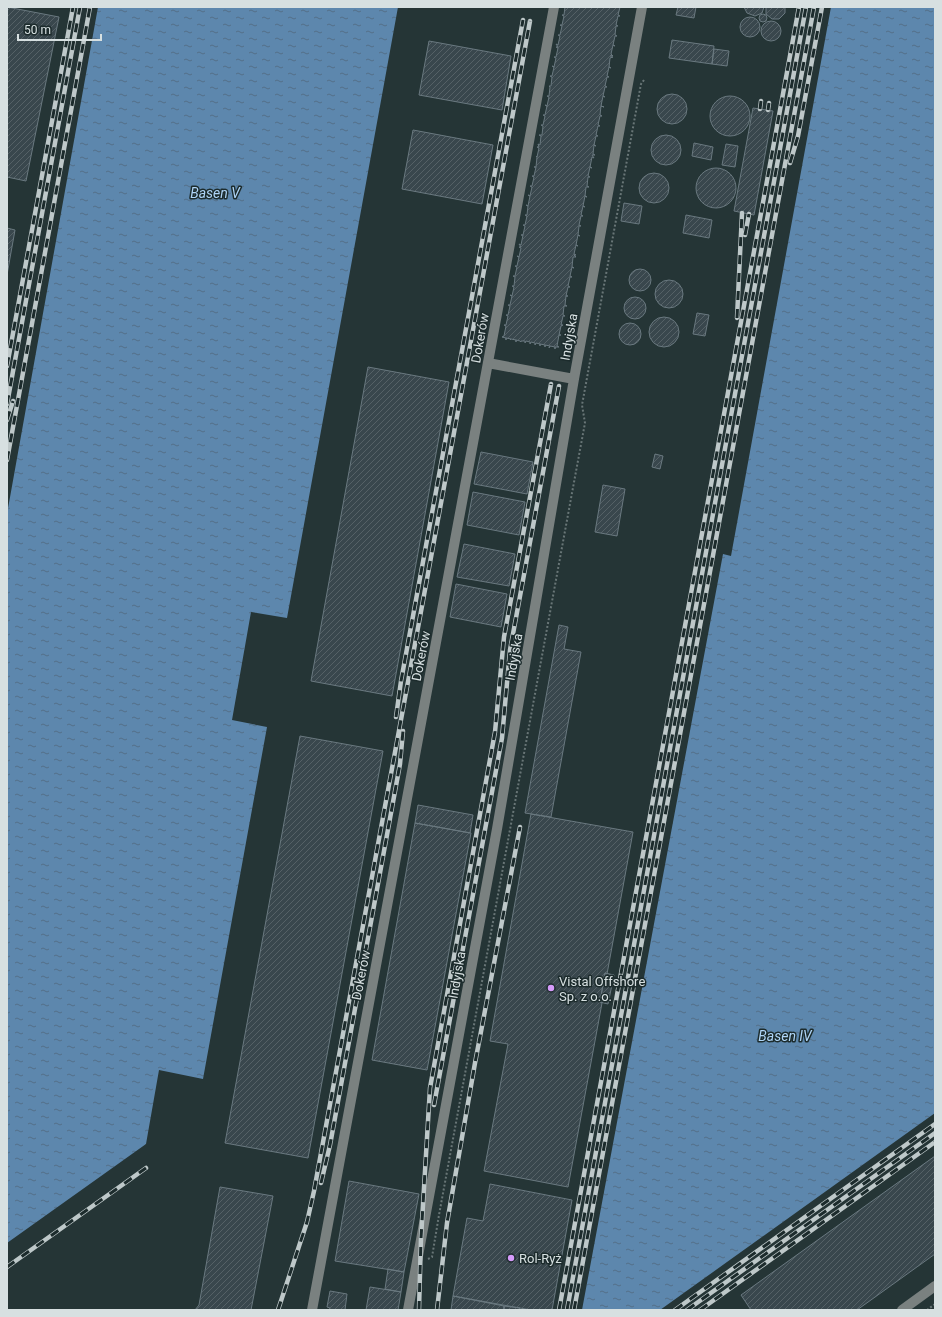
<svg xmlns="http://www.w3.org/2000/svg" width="942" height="1317" font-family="Roboto,sans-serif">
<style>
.water{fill:url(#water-ripples)}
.building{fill:url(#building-hatch);stroke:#6a7980}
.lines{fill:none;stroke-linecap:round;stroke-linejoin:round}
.path{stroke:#697677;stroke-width:2;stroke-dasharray:2 2;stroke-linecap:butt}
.minor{stroke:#7a8180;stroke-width:10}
.rail-casing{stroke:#bec8c9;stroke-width:4.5}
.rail{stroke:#1c2b2c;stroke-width:3;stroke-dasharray:9;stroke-linecap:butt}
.poi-dot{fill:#d69bfa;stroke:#1c2b2c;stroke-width:1.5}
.labels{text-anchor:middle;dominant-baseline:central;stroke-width:3;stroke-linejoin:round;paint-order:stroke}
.street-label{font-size:13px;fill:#d7e0e1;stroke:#1c2b2c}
.poi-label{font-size:13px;fill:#d7e0e1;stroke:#1c2b2c;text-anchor:start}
.water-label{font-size:14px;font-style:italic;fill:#afd5f7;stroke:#1c2b2c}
</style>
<defs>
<pattern id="water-ripples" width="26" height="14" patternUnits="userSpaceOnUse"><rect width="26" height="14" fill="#5d87ad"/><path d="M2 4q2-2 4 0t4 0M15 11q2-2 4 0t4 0" fill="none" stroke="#536f88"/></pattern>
<pattern id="building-hatch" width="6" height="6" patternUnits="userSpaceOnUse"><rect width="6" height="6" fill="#39474d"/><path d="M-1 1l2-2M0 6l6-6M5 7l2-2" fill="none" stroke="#556166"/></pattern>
</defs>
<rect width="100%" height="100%" fill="#253536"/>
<path class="water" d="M98 7H398L287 618 251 612 232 720 267 727 203 1079 159 1070 146 1144 7 1243V514Z
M831 7H935V1113L660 1310H582L723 554 731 556Z"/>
<path class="building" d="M7 7 59 17 26 181 7 177Z
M565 7H620L618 15 620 16H618L616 25 618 26H616L615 35 617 36H615L613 45 615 46 613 45 611 54 613 56 611 55V57H613L610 58 609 67 611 68 609 67 607 76 609 77H607L605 86 607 87H605L603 96 605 97 603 96 601 106 604 107 601 106 600 115 602 116H600L598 125 600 126H598L596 135 598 136H596L594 145 596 146 594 145 593 154 595 155H592L594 158 592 157 590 167 592 168 590 167 588 176 590 177H588L587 186 589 187H586L585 196 587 197 585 196 583 206 585 207 583 206 581 215 583 216H581L579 225 581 226H579L578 235 580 236 578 235 576 245 578 246 576 245 574 254 576 255H574L576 257H573L572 267 574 268 572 267 570 276 572 277H570L568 286 570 287H568L566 296H568H566L565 305 567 306H564L563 315 565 316H563L561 325H563L561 326 559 335H561H559L557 346 559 347H555V349V347L550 346 549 348 550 346 545 345V347V345L540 344V346V344L536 343 535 345V343L531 342 530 344V342L526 341 525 343V341H521V342L520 341 516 340V342V340L511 339 510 340 511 339 506 338V340V338L502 337 504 336 506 326 504 325H506L508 316 506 315H508L510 306 508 305H510L512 296 510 295 512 296 514 287 512 286H514L515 277 513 276H515L517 267 515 266H517L519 257 517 256 519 257 521 248 519 247H521L519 244 521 245 523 235H521H523L525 226 523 225H525L527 216 525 215H527L528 206 526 205 528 206 530 196 528 195 530 196 532 187 530 186H532L534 177 532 176H534L536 167H534H536L537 157 536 156 537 157 539 148 537 147H539L538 144 540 145 541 136 539 135H542L543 126 541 125H543L545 116 543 115H545L547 106 545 105 547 106 549 97 547 96H549L550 87 549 86H551L552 77 550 76H552L554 67 552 66 554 67 556 58 554 57H556L558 48 556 47H558L556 44 558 45 560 36 558 35H560L562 26 560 25H562L564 16 562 15H564Z
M678 7H696L694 18 676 15Z
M744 7H764L762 13 755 16 747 13Z
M766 7H785V13L779 19H772L766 14Z
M759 18a4 4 0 1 1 8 0a4 4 0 1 1-8 0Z
M740 27a10 10 0 1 1 20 0a10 10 0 1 1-20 0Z
M761 31a10 10 0 1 1 20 0a10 10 0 1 1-20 0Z
M672 40 714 46 712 64 669 58Z
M429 41 511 56 502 110 419 95Z
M714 49 729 51 727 66 712 64Z
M657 109a15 15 0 1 1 30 0a15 15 0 1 1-30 0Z
M710 116a20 20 0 1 1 40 0a20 20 0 1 1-40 0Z
M753 108 773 111 754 215 734 211Z
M413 130 493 145 482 204 402 189Z
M651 150a15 15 0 1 1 30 0a15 15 0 1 1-30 0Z
M694 143 713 147 711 160 692 156Z
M726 144 738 146 735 167 722 165Z
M696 188a20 20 0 1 1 40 0a20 20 0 1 1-40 0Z
M639 188a15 15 0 1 1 30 0a15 15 0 1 1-30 0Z
M624 203 642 206 639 224 621 221Z
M686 215 712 220 709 238 683 233Z
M7 228 15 230 7 275Z
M629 280a11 11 0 1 1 22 0a11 11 0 1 1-22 0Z
M655 294a14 14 0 1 1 28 0a14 14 0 1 1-28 0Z
M624 308a11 11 0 1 1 22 0a11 11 0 1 1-22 0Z
M697 313 709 315 705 336 693 334Z
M649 332a15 15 0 1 1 30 0a15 15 0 1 1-30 0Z
M619 334a11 11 0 1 1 22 0a11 11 0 1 1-22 0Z
M368 367 449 382 392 696 311 681Z
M481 452 533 462 527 494 474 484Z
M655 454 663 456 660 469 652 467Z
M603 485 625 489 617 536 595 532Z
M473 492 525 502 519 535 467 525Z
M464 544 515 554 509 586 457 577Z
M456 584 507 594 501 627 450 617Z
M559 625 568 627 564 649 581 652 551 817 525 813Z
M300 736 383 751 308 1158 225 1143Z
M418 805 473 815 470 833 415 823Z
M531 814 633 832 607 974 605 973 600 1002 602 1003 568 1187 484 1171 508 1044 490 1041Z
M415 823 471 833 427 1070 372 1060Z
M605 973 614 975 608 1004 600 1002Z
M935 1156V1254L857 1310H751L741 1295Z
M349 1181 419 1194 404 1272 335 1261Z
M490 1184 572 1200 552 1310H531L453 1296 467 1218 483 1221Z
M220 1187 273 1196 251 1310H195L199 1305Z
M388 1269 404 1272 401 1292 385 1289Z
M370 1287 401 1292 398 1310H366Z
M330 1291 347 1294 345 1310H329L330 1308 327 1307Z
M453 1296 504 1306V1310H451Z
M504 1306 520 1308 519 1310H504Z"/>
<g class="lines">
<path class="path" d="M428 1259 432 1257 439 1215 572 493 585 423 582 405 641 84 644 80
M927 1310 935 1304"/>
<path class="minor" d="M488 363 574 379
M312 1310 554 7
M408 1310 497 829 574 379 642 7
M902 1310 935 1286"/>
<g class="rail-casing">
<path id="rail" d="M760 109 761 101
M768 110 769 103
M790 163 798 136 822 7
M745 235 749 214
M737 318 742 213
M7 366 73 7
M7 404 80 7
M7 420 13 401
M7 460 90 7
M396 717 401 681 523 20
M434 1105 502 738 510 650 559 386
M321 1183 330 1145 400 764 403 731
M7 1267 146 1168
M278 1310 307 1222 314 1191 530 21
M419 1310 421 1238 430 1088 495 732 504 637 551 384
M437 1310 447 1223 475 1063 520 827
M559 1310 799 7
M567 1310 806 7
M574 1310 814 7
M675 1310 935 1124
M687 1310 935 1133
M700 1310 935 1142"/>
</g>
<use href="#rail" class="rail"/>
</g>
<g class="poi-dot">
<circle cx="551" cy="988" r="4"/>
<circle cx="511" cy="1258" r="4"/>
</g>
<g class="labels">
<g class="street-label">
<text transform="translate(569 337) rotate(-80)">Indyjska</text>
<text transform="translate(480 338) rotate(-80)">Dokerów</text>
<text transform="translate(421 656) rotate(-79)">Dokerów</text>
<text transform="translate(514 657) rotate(-80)">Indyjska</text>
<text transform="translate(361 975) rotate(-79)">Dokerów</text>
<text transform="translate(457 975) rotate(-80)">Indyjska</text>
</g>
<g class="poi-label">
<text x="559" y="981">Vistal Offshore<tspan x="559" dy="15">Sp. z o.o.</tspan></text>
<text x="519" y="1258">Rol-Ryż</text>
</g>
<g class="water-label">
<text x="215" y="193">Basen V</text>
<text x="785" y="1036">Basen IV</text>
</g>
</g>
<rect width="942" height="1317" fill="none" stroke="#d7e0e1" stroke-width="16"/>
<path d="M18 34v6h83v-6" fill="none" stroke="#d7e0e1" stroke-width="2"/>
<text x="24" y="34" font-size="12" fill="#d7e0e1" stroke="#1c2b2c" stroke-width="3" paint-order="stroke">50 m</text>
</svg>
